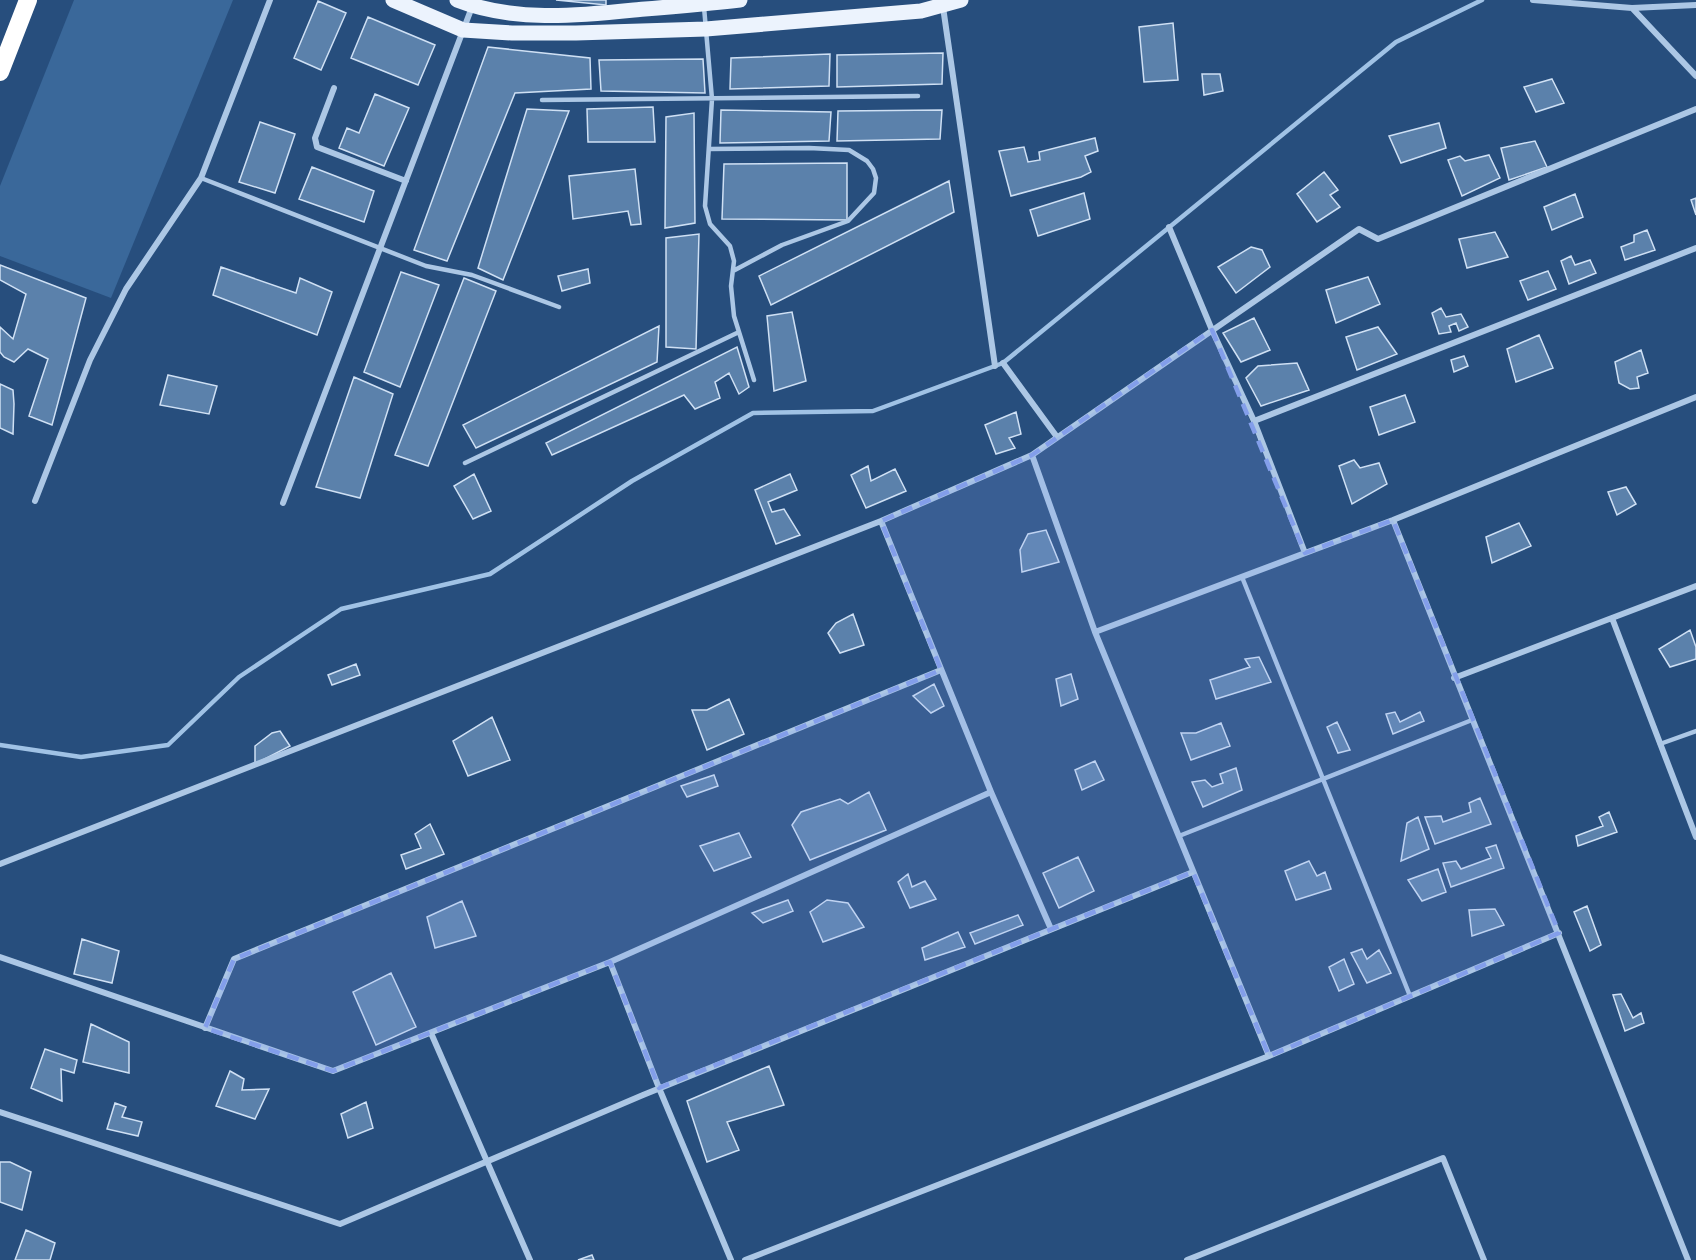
<svg xmlns="http://www.w3.org/2000/svg" width="1696" height="1260" font-family="Rubik,sans-serif">
<style>
.green{fill:#3a689a}
.lines{fill:none;stroke-linecap:round;stroke-linejoin:round}
.stream{stroke:#a0c2e5;stroke-width:4.5}
.building{fill:#5b81ab;stroke:#cfe0f4;stroke-width:1.5}
.lane{stroke:#acc7e5;stroke-width:4.5}
.street{stroke:#acc7e5;stroke-width:6}
.primary{stroke:#ecf3fd;stroke-width:15}
.highway{stroke:#fff;stroke-width:18}
.marked{fill:#839eea;fill-opacity:0.2;stroke:#839eea;stroke-width:4.5;stroke-dasharray:12 8;stroke-linejoin:round}
</style>
<rect width="100%" height="100%" fill="#274e7d"/>
<path class="green" d="M74 0H233L111 298 0 256V186Z"/>
<g class="lines">
<path class="stream" d="M0 745 81 757 168 745 239 677 341 609 490 574 632 481 753 413 873 411 1003 363 1396 42 1482 0"/>
</g>
<path class="building" d="M556 0H606V5Z
M318 1 346 13 321 70 294 58Z
M368 17 435 45 418 85 351 58Z
M1173 23 1178 80 1144 82 1139 27Z
M488 47 590 58 591 89 515 93 447 261 414 250Z
M943 53 942 84 837 87V55Z
M830 54 829 86 730 89 731 58Z
M703 59 705 93 601 91 599 60Z
M1202 74H1220L1223 91 1204 95Z
M1552 79 1564 103 1536 112 1524 87Z
M375 94 409 108 384 166 339 148 347 128 359 133Z
M653 107 655 142H588L587 109Z
M527 109 569 111 503 280 478 268Z
M721 110 831 112 829 141 720 143Z
M942 110 940 139 837 141 838 111Z
M694 113 695 223 665 228 666 117Z
M260 122 295 134 275 193 239 182Z
M1439 123 1446 148 1401 163 1389 136Z
M1095 138 1098 151 1085 156 1091 172 1081 177 1011 196 999 151 1024 147 1028 162 1040 160 1039 152Z
M1535 141 1547 167 1509 180 1501 148Z
M1489 155 1500 178 1462 196 1448 160 1460 156 1465 161Z
M847 163V220L722 219 724 164Z
M312 167 374 191 364 222 299 199Z
M635 169 641 224 631 225 628 211 573 219 569 176Z
M1324 172 1338 190 1330 195 1340 207 1317 222 1297 194Z
M949 181 954 212 771 305 759 276Z
M1084 193 1090 219 1038 236 1030 210Z
M1575 194 1583 217 1552 230 1544 207Z
M1696 198V215L1691 200Z
M1647 230 1655 250 1625 260 1621 247 1634 242V235Z
M1495 232 1508 257 1467 268 1459 239Z
M699 234 696 349 666 347V238Z
M1251 247 1262 250 1270 267 1236 293 1218 267Z
M1571 256 1575 265 1590 260 1596 273 1569 284 1561 261Z
M0 265 86 298 52 425 29 416 48 359 28 349 14 362 4 357 0 352V327L13 339 26 294 0 280Z
M221 267 296 293 300 278 332 292 317 335 213 295Z
M588 269 590 283 562 291 558 276Z
M1548 271 1556 289 1528 300 1520 281Z
M401 272 439 285 400 387 364 372Z
M1368 277 1380 304 1336 323 1326 290Z
M464 278 496 291 428 466 395 455Z
M1441 308 1446 317 1461 314 1468 327 1459 331 1456 323 1449 326 1451 332 1439 334 1432 313Z
M792 312 806 381 774 391 767 316Z
M1254 318 1270 350 1241 362 1223 333Z
M659 326 657 362 476 448 463 425Z
M1378 327 1397 354 1357 370 1346 337Z
M1539 335 1553 368 1516 382 1507 349Z
M737 347 749 387 739 394 729 373 715 382 720 398 695 409 684 395 552 455 546 443Z
M1641 350 1648 373 1637 377 1639 388 1630 389 1619 383 1615 362Z
M1464 356 1468 366 1454 372 1451 360Z
M1297 363 1309 390 1261 406 1246 378 1258 366Z
M168 375 217 386 209 414 160 405Z
M354 377 393 394 360 498 316 487Z
M0 384 13 390 14 404 13 434 0 428Z
M1405 395 1415 422 1379 435 1370 407Z
M1016 412 1021 434 1009 438 1015 448 996 454 985 425Z
M1354 460 1360 468 1379 463 1387 484 1352 504 1339 466Z
M868 466 871 481 895 469 906 491 866 508 851 475Z
M474 474 491 511 473 519 454 486Z
M790 474 797 490 768 502 772 512 784 509 800 535 776 544 755 490Z
M1626 487 1636 504 1617 515 1608 492Z
M1519 523 1531 546 1492 563 1486 537Z
M1046 530 1059 562 1022 572 1020 550 1028 534Z
M853 614 864 645 840 653 828 633 836 623Z
M1690 630 1696 647V659L1670 667 1659 649Z
M1259 657 1271 682 1216 699 1210 680 1250 667 1245 659Z
M356 664 360 675 332 685 328 675Z
M1071 674 1078 699 1061 706 1056 679Z
M934 684 944 706 931 713 913 696Z
M729 699 744 734 707 750 692 710H707Z
M1395 712 1400 722 1420 712 1424 721 1393 734 1386 714Z
M492 717 510 760 468 776 453 741Z
M1337 722 1350 750 1338 753 1327 727Z
M1221 723 1230 746 1191 760 1181 733H1196Z
M280 731 290 746 255 764V746L272 733Z
M1095 761 1104 780 1082 790 1075 770Z
M1236 768 1242 790 1203 807 1192 782 1205 780 1212 787 1223 783 1220 774Z
M714 775 718 786 687 797 681 786Z
M869 792 886 830 810 860 792 825 801 812 840 799 848 804Z
M1480 798 1491 824 1435 844 1425 817 1441 816 1443 822 1471 812 1469 803Z
M1609 812 1617 832 1578 846 1576 836 1603 826 1599 817Z
M1418 817 1429 849 1401 861 1407 823Z
M430 824 444 854 406 869 401 855 421 848 415 834Z
M739 833 751 857 714 871 700 846Z
M1496 845 1504 868 1451 887 1443 863 1456 861 1461 869 1491 858 1486 848Z
M1078 857 1094 891 1059 908 1043 873Z
M1309 861 1317 876 1325 872 1331 889 1296 900 1285 871Z
M1438 869 1446 892 1422 901 1408 880Z
M908 874 912 887 925 881 936 899 910 908 898 882Z
M788 900 793 911 763 923 752 913Z
M827 900 848 903 864 927 823 942 810 912Z
M462 901 476 936 435 948 427 917Z
M1587 906 1601 945 1590 951 1574 912Z
M1495 909 1504 925 1472 936 1469 910Z
M1018 915 1023 925 975 944 970 933Z
M958 932 965 947 925 960 922 948Z
M82 939 119 951 112 983 74 974Z
M1362 949 1367 959 1379 950 1391 973 1367 983 1351 953Z
M1344 959 1354 984 1339 991 1329 967Z
M391 973 416 1027 376 1045 353 992Z
M1621 994 1633 1018 1641 1013 1644 1023 1625 1031 1613 995Z
M91 1024 129 1042V1073L83 1062Z
M45 1049 77 1060 74 1073 61 1069 62 1101 31 1088Z
M769 1066 784 1105 727 1122 739 1150 707 1162 687 1101Z
M230 1071 244 1079 242 1090 269 1089 255 1119 216 1106Z
M366 1102 373 1128 348 1138 341 1114Z
M115 1103 126 1107 122 1117 142 1122 138 1136 107 1129Z
M0 1162H10L31 1172 22 1210 0 1202Z
M26 1230 55 1243 50 1260H15Z
M592 1255 594 1260H578Z"/>
<g class="lines">
<path class="lane" d="M704 7 712 99 705 206 710 224 730 246 734 261 731 286 734 316 754 380
M542 100 918 96
M709 149 809 148 849 150 867 161 873 169 876 178 874 193 848 221 782 245 733 271
M201 178 426 266 472 275 559 307
M465 463 739 332
M1242 577 1410 996
M1660 744 1696 731
M1179 836 1472 720"/>
<path class="street" d="M1533 0 1632 8
M1696 5 1632 8 1696 76
M943 7 995 366
M334 88 315 138 317 147 406 181
M1169 227 1212 330 1254 421 1305 553
M1003 363 1057 437
M1254 421 1696 248
M1032 455 1095 632 1269 1056
M35 501 90 360 126 289 201 178 270 0
M283 503 472 7
M1393 520 1688 1260
M1612 618 1696 837
M1095 632 1393 520 1696 397
M1454 678 1696 586
M991 792 881 521 1032 455 1359 229 1378 239 1696 109
M0 864 881 521
M0 957 333 1071 610 962
M205 1028 234 959 941 670
M431 1033 530 1260
M0 1112 340 1224 643 1095 1193 872
M731 1260 659 1088 610 962 991 792 1051 929
M745 1260 1269 1056 1559 933
M1187 1260 1443 1158 1484 1260"/>
<path class="primary" d="M393 0 463 30 512 33H576L706 29 921 11 961 0
M457 0C513 22 576 16 634 10 669 7 705 4 740 0"/>
<path class="highway" d="M0 72 28 0"/>
</g>
<path class="marked" d="M1212 330 1305 553 1393 520 1559 933 1269 1056 1193 872 659 1088 610 962 333 1071 205 1028 234 959 941 670 881 521 1032 455Z"/>
</svg>
